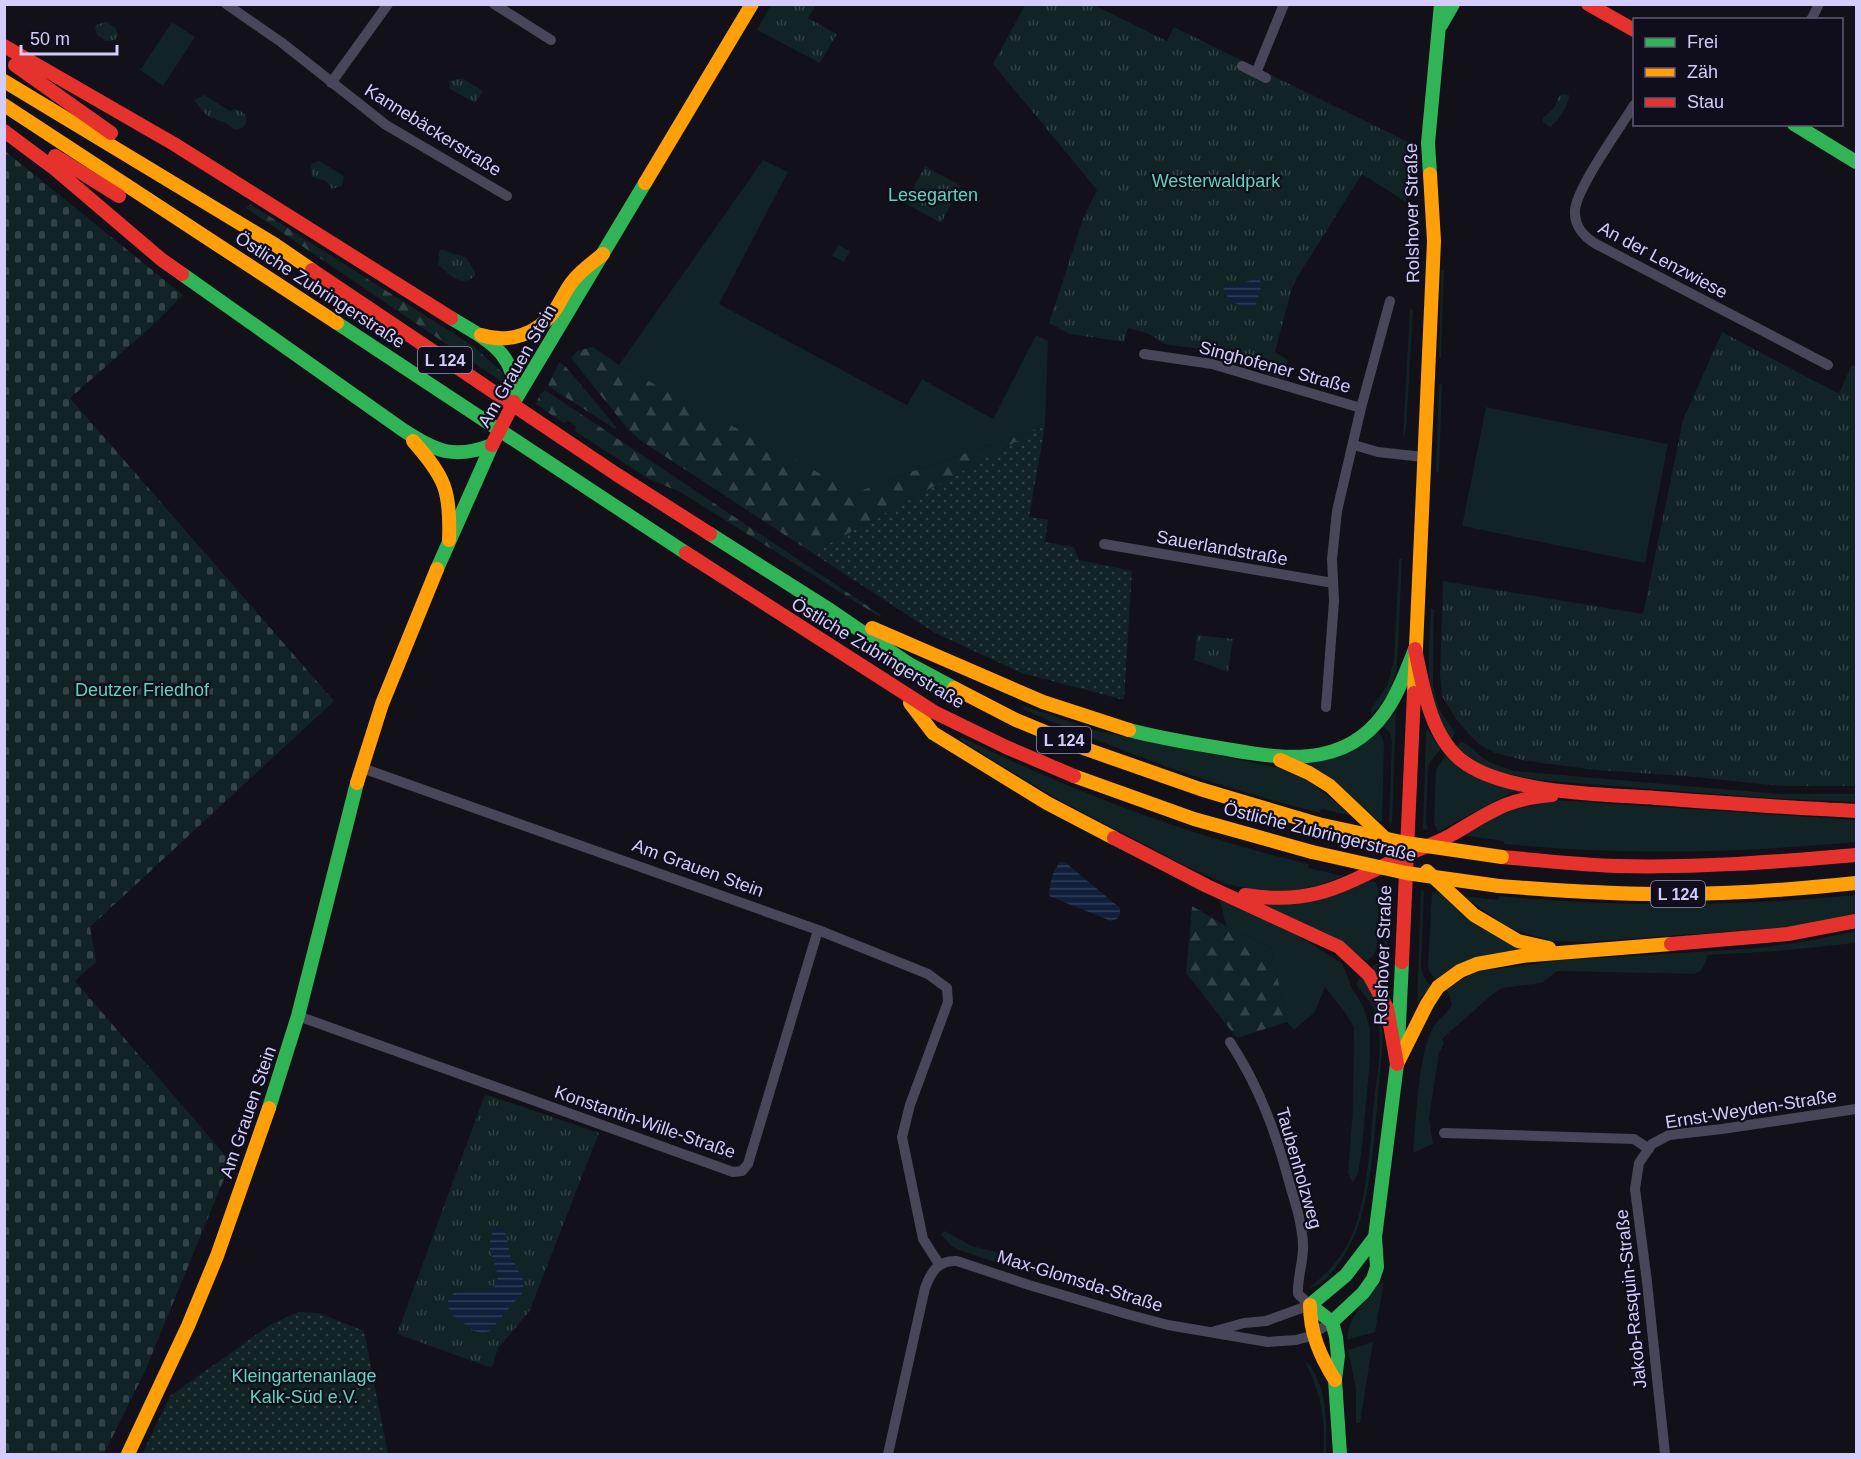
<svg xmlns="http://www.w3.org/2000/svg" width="1861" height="1459" font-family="Arial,sans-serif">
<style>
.grass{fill:#112324}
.forest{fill:url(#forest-firs)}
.cemetery{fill:url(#cemetery-stones)}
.park{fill:url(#park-tufts)}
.garden{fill:url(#garden-dots)}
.water{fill:url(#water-rules)}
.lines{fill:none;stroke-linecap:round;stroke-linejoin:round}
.street{stroke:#484659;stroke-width:10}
.fast{stroke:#30b455;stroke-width:14}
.slow{stroke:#ff9f0a;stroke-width:14}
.jam{stroke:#e5322d;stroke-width:14}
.slow-bridge{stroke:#ff9f0a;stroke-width:14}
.jam-bridge{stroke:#e5322d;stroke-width:14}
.labels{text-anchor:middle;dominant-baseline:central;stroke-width:4.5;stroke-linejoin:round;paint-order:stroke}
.shield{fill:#100d1c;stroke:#9993b8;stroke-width:1.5}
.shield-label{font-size:16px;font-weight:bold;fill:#d4cdfb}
.street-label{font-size:18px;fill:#d4cdfb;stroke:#100d1c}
.park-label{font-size:18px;fill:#60d3ba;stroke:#100d1c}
</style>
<defs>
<pattern id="forest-firs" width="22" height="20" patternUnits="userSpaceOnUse" patternTransform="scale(1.5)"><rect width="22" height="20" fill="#112324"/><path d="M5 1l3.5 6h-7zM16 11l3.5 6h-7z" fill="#334245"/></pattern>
<pattern id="cemetery-stones" width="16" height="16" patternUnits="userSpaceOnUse" patternTransform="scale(1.5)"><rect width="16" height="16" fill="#112324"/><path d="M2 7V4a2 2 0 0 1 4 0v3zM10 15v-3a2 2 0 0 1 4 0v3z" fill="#334245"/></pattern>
<pattern id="park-tufts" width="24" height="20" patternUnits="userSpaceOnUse" patternTransform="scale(1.5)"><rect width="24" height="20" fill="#112324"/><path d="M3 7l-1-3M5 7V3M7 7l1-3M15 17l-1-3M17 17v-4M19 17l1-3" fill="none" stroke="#334245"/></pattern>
<pattern id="garden-dots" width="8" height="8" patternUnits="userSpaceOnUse" patternTransform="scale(1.5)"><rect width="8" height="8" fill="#112324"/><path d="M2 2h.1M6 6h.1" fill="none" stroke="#334245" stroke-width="1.8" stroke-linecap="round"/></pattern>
<pattern id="water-rules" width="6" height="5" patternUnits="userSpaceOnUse" patternTransform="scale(1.5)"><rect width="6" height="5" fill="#101f3b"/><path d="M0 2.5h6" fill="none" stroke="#323e58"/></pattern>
</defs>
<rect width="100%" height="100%" fill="#121018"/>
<path class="grass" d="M172 22 195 37 163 86 140 70Z
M763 160 788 172 719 304 907 405 922 379 993 419 1036 335 1048 341 1045 426 893 478 856 494 619 365Z
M838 245 850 251 844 262 832 256Z
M1441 270H1444L1441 358H1439Z
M1410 309 1413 310 1406 430 1403 437Z
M1439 384H1442L1439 472H1436Z
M1486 407 1668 444 1645 563 1462 526Z
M1399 559H1402L1397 669 1389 694 1371 715V709L1387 686 1394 660Z
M1431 609H1434L1433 686 1439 709 1455 733 1453 738 1450 741C1422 702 1429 655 1431 609Z
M1024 706 1098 731 1280 768 1309 781 1352 816 1321 809 1320 813C1218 788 1120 752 1023 709Z
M1396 713 1392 824 1389 823 1392 741 1390 733 1383 726Z
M1428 730 1441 749 1430 762 1428 769 1426 822 1428 830 1423 829 1426 731Z
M1378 732 1383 738 1384 744 1382 821H1379L1303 763Z
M961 737C1072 791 1188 836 1309 864L1308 868 1343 876 1324 884 1297 890 1260 891 1226 884 1186 866 1059 800 960 740Z
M1461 742C1470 744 1475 752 1482 757 1492 765 1504 767 1515 771L1780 794H1856V802L1768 798 1537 780 1489 770 1455 747Z
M1446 755 1516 790 1438 832 1434 823 1436 770Z
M1557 800 1856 820V842C1736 853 1625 856 1504 844V841L1461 835 1500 813Z
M1364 880 1375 882 1379 890 1377 948 1373 956 1367 961 1263 904Z
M1386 884 1390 885 1385 987 1372 967 1380 961 1384 952 1387 893Z
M1421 890 1424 891 1421 967 1423 975 1431 987 1417 1002Z
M1432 892 1442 893 1528 949 1437 981 1429 971 1428 963Z
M1856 895V914L1803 926 1587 942 1552 941 1509 928 1463 896 1498 900 1499 896C1621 908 1735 906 1856 895Z
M1220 900 1295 934 1342 963 1351 986 1364 1008 1370 1029V1059L1362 1148 1358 1173 1353 1183 1348 1173 1353 1108 1354 1027 1344 1011 1325 987 1315 1012 1294 1030 1287 1022 1271 947 1226 926Z
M1856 931V943L1779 951 1708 955 1702 970 1695 974 1557 971 1542 983 1502 988 1493 994 1442 1039 1444 1043 1439 1054 1429 1118 1433 1144 1413 1153C1416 1122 1418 1058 1431 1031 1436 1021 1445 1015 1452 1005L1449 994 1446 990 1473 972 1564 960 1760 948 1807 941Z
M1362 974C1372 994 1379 1007 1382 1029 1384 1047 1380 1067 1379 1084 1375 1129 1373 1178 1360 1221 1354 1240 1332 1285 1309 1288 1327 1273 1343 1257 1352 1235 1368 1197 1370 1142 1374 1101 1377 1075 1383 1045 1377 1019 1374 1005 1364 996 1356 984Z
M945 1231 972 1246 996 1252 1009 1260 1070 1274 1069 1277 1016 1269 959 1250 951 1246 941 1234Z
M1384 1282 1375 1332 1347 1340C1348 1335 1348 1329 1350 1325 1354 1313 1374 1286 1384 1282Z
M1373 1342 1360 1423H1356V1389L1348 1350Z
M1307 1362C1328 1386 1327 1425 1326 1454H1323C1326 1422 1321 1393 1306 1364Z"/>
<path class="forest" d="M250 204 473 346 502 372 508 386 246 208Z
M593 347 619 365 856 493 893 478 1045 426 827 545 817 556 640 440 627 428 571 358 577 351Z
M559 362 566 367 617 428 615 429 548 386Z
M545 390 881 615 880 617 680 492 647 478 575 431 576 426 568 421 563 423 536 404 540 394Z
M1192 906 1226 926 1271 947 1287 1022 1237 1038 1186 973Z"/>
<path class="cemetery" d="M5 151 183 295 151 327 70 398 334 701 90 927 96 962 75 981 231 1162 145 1371 104 1454H5Z"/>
<path class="park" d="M771 5H816L808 18 837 34 820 63 757 30Z
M1025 5H1094L1167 41 1174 27 1412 144 1406 202 1362 174 1298 276 1291 291 1275 352 1288 360 1284 379 1262 372 1257 359 1212 350 1167 345 1149 334 1128 328 1124 342 1070 334 1049 323 1084 216 1097 190 993 64Z
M106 22 116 28 118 35 115 40 106 41 97 35 95 27 96 25Z
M462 78 483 91 475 103 450 89 449 81Z
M1564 94 1569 95C1569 104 1558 122 1550 127L1543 122V118L1554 108 1560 95Z
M204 95 230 111 236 109 244 113C250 122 244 129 235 130L226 123 207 116 194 100Z
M319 161 344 176 342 186 332 189 326 181 312 177 311 164Z
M925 166 961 186 941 223 905 203Z
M441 250C446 250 458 256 466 257L475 272V276C461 288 449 275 438 264L439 252Z
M1722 332 1839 394 1851 366 1856 365V786H1781L1685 776 1596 770 1527 761 1495 753 1480 745 1468 733 1456 719 1442 696 1440 674 1443 581 1643 614 1683 420Z
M1197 635 1233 639 1228 672 1194 660Z
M485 1094 599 1133 529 1312 498 1348 492 1368 397 1334Z"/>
<path class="garden" d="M1045 426 1029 517 1048 520 1045 542 1074 547 1079 560 1132 571 1124 700 1022 673 935 633 817 556 827 545Z
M298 1312 319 1313 364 1331 388 1454H142L170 1396 270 1325Z"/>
<path class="water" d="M1258 276 1262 284 1255 307C1239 306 1230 304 1223 289L1226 286 1242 284Z
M1060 862 1066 863 1120 908V914L1117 919 1111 921 1049 896C1049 885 1053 870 1060 862Z
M500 1227 506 1234 510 1255 524 1281 522 1293 490 1331 481 1333 474 1331 451 1314 448 1307V1300L454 1293 493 1289C505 1276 488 1257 490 1243 490 1238 492 1234 493 1230Z"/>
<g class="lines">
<path class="street" d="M226 4 281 42 386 125 507 196
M494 4 551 40
M1811 20 1819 4
M1242 66 1266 78
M1256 73 1284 4
M331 83 388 4
M1634 105C1620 128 1577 187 1575 210 1574 226 1583 236 1596 244L1828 365
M1144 354 1212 364 1361 408
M1354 445 1378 452 1423 457
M1104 544 1333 583
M1326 707 1334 601 1332 559 1337 511 1361 408 1390 301
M362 768 818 930 928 974 947 988 948 1002 910 1105 902 1137 923 1239 939 1264
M298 1016 733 1172 742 1171 748 1164 818 930
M1230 1042C1260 1088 1276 1133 1290 1185 1296 1205 1302 1224 1303 1244 1304 1261 1297 1277 1298 1294L1310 1305
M1444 1133 1634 1139 1649 1149
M1215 1331 1244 1323 1266 1321 1310 1305
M888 1454 925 1288C931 1272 938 1260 957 1261L1029 1285 1130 1315 1168 1325 1268 1342 1296 1340 1307 1337 1332 1322
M1665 1454 1647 1282 1635 1189 1639 1163 1652 1144 1669 1135 1722 1129 1856 1109"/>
<path class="fast" d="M1441 25 1453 4
M1794 124 1856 162
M1430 174 1428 143 1441 4
M182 274 403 430C436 451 453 460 492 445
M451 318C487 340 519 353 514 402
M337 323 686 553
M514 402 645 183
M710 534 830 610 909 664 954 688
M437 569 492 445
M1129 730C1163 739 1197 744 1232 750 1294 761 1354 766 1391 703 1401 686 1408 667 1415 649
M269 1108 298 1016 357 783
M1310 1305 1332 1322 1336 1337 1338 1356 1335 1380 1340 1454
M1310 1305 1346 1275 1375 1237
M1332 1322 1363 1293 1373 1279 1377 1267 1375 1237 1397 1064 1402 962"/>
<path class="slow" d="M4 81 274 244 312 270
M4 105 337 323
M645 183 752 4
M481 335C509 344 538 334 555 310 561 301 565 291 572 282 580 271 592 263 603 254
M413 441C445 477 451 491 449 540
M872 628 1043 702 1129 730
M954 688 1016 720 1086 749 1200 789 1318 824
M1414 693 1434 241 1430 174
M910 703 933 733 1047 803 1114 838
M1280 760 1309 773 1330 786 1389 842
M1074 776 1194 819 1312 852
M357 783 382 704 437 569
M1427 871 1474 915 1518 941 1549 948
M1499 886C1551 890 1603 894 1655 894 1722 895 1789 890 1856 883
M1397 1064 1427 1004 1438 987 1460 971 1477 964 1522 956 1671 944
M1310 1305C1310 1333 1320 1356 1335 1380
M128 1454 188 1326 217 1256 269 1108"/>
<path class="jam" d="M1588 4 1634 30
M4 46 174 144 451 318
M15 65 111 133
M4 131 55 169 162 260 182 274
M55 156 119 196
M312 270 616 474 710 534
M686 553 934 712 1006 747 1074 776
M1415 649C1423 686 1430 735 1461 760 1503 794 1603 794 1656 798 1723 803 1789 808 1856 811
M1114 838 1207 886 1339 947 1369 975 1387 1008 1397 1064
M1502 857C1540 860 1578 865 1617 866 1697 868 1776 862 1856 855
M1245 895C1313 906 1343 885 1401 857 1418 849 1435 844 1451 835 1491 812 1505 799 1552 795
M1671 944 1788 934 1856 921
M1402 962 1414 693"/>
<path class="slow-bridge" d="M1318 824 1406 843 1502 857
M1312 852 1406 873 1499 886"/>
<path class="jam-bridge" d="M492 445 514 402"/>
</g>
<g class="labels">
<g class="shield">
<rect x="418" y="347" width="54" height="26" rx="4.5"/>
<rect x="1037" y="727" width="54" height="26" rx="4.5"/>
<rect x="1651" y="881" width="54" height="26" rx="4.5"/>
</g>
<g class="shield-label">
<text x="445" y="360">L 124</text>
<text x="1064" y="740">L 124</text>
<text x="1678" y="894">L 124</text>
</g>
<g class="street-label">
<text transform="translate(433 130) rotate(32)">Kannebäckerstraße</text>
<text transform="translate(1412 213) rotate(-91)">Rolshover Straße</text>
<text transform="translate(1663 260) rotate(28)">An der Lenzwiese</text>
<text transform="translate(320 290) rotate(33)">Östliche Zubringerstraße</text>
<text transform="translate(517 366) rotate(-60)">Am Grauen Stein</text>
<text transform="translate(1275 367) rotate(15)">Singhofener Straße</text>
<text transform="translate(1222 548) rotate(10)">Sauerlandstraße</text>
<text transform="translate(878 653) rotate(31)">Östliche Zubringerstraße</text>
<text transform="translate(1320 832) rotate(14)">Östliche Zubringerstraße</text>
<text transform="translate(698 868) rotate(20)">Am Grauen Stein</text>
<text transform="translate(1383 955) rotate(-88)">Rolshover Straße</text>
<text transform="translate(1751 1109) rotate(-9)">Ernst-Weyden-Straße</text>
<text transform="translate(248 1112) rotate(-71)">Am Grauen Stein</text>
<text transform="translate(645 1122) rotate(19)">Konstantin-Wille-Straße</text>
<text transform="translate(1299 1168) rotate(74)">Taubenholzweg</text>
<text transform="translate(1080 1281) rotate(17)">Max-Glomsda-Straße</text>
<text transform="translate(1631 1299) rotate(-96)">Jakob-Rasquin-Straße</text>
</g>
<g class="park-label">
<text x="1216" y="181">Westerwaldpark</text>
<text x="933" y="195">Lesegarten</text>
<text x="142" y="690">Deutzer Friedhof</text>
<text x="304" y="1376">Kleingartenanlage<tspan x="304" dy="21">Kalk-Süd e.V.</tspan></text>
</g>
</g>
<rect width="1861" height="1459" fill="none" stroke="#d4cdfb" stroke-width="12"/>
<rect x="1633" y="18" width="210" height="108" fill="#100d1c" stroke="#5e5a75" stroke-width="1.5"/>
<rect x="1645" y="38" width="30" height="9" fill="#30b455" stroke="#5e5a75" stroke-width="1.5"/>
<text x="1687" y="48" font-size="18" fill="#d4cdfb">Frei</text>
<rect x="1645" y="68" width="30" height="9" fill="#ff9f0a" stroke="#5e5a75" stroke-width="1.5"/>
<text x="1687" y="78" font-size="18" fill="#d4cdfb">Zäh</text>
<rect x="1645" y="98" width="30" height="9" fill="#e5322d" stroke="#5e5a75" stroke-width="1.5"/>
<text x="1687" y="108" font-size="18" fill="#d4cdfb">Stau</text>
<path d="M21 45v9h96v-9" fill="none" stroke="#d4cdfb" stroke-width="3"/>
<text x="30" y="45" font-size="18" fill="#d4cdfb" stroke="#100d1c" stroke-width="4.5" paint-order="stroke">50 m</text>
</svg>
